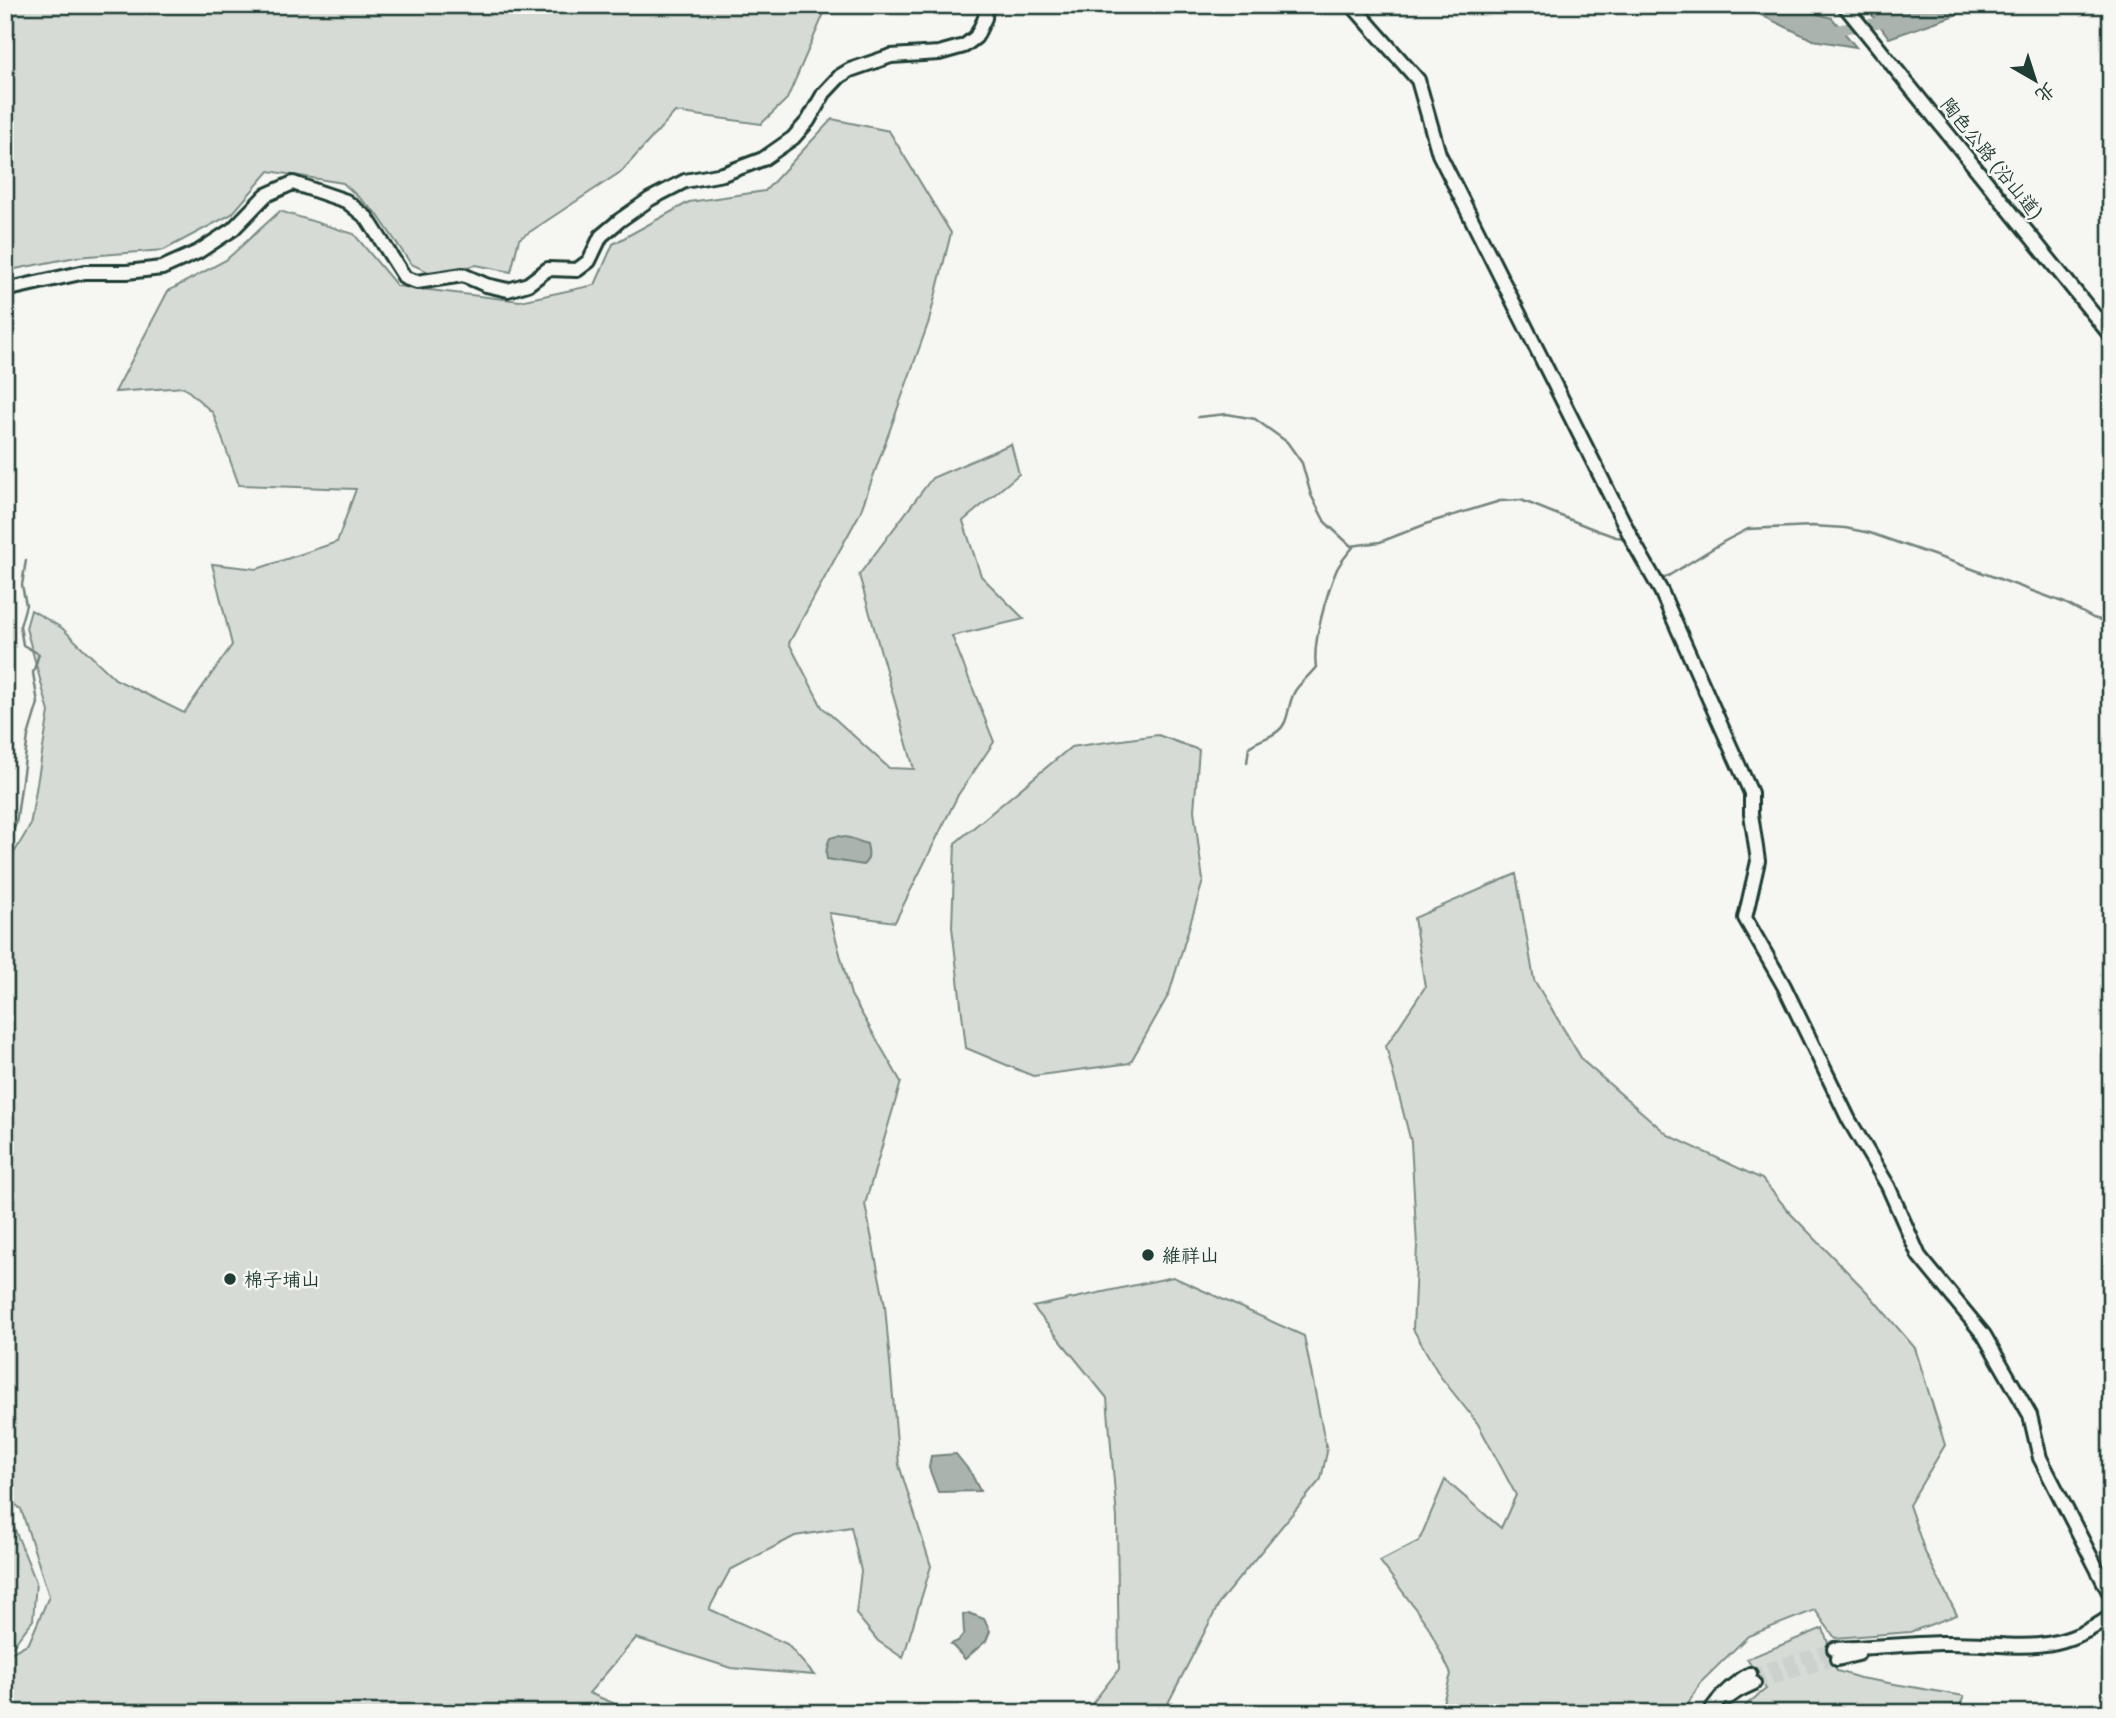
<svg xmlns="http://www.w3.org/2000/svg" width="2116" height="1718" font-family="Delius,'LXGW WenKai TC',sans-serif">
<style>
.green{fill:#d6dbd6;stroke:#7a8c85;stroke-width:2}
.water{fill:#aab3ae;stroke:#72847d;stroke-width:2}
.lines{fill:none;stroke-linecap:round;stroke-linejoin:round}
.stream{stroke:#72847d;stroke-width:2.5}
.canal{stroke:#aab3ae;stroke-width:10}
.secondary-tunnel{stroke:#cbd1cc;stroke-width:12;stroke-dasharray:12 6;stroke-linecap:butt}
.secondary-casing{stroke:#1f3d34;stroke-width:18}
.secondary{stroke:#f6f6f2;stroke-width:12}
.poi-dot{fill:#1f3d34;stroke:#f6f6f2;stroke-width:2.5}
.labels{text-anchor:middle;dominant-baseline:central;stroke-width:5;stroke-linejoin:round;paint-order:stroke}
.street-label{font-size:19px;fill:#1f3d34;stroke:#f6f6f2}
.poi-label{font-size:19px;fill:#1f3d34;stroke:#f6f6f2;text-anchor:start}
</style>
<rect width="100%" height="100%" fill="#f6f6f2"/>
<filter id="ink" filterUnits="userSpaceOnUse"><feTurbulence type="fractalNoise" baseFrequency=".0143" numOctaves="2"/><feDisplacementMap in="SourceGraphic" scale="14" xChannelSelector="R" yChannelSelector="G"/><feConvolveMatrix kernelMatrix="1 2 1 2 8 2 1 2 1" color-interpolation-filters="sRGB"/></filter>
<g filter="url(#ink)">
<path class="green" d="M5 5H852L825 11 787 99 761 124 675 112 622 171 519 239 511 272 476 265 433 274 411 264 377 214 343 183 269 171 232 214 164 250 76 257 5 271Z
M832 119 889 131 951 233 929 321 860 513 789 643 822 707 889 768 914 769 859 575 932 478 1011 444 1019 474 963 521 981 576 1024 619 952 636 994 742 958 795 895 922 829 913 851 995 901 1082 865 1204 885 1306 899 1465 931 1566 903 1658 878 1641 856 1614 861 1571 851 1527 795 1536 730 1570 709 1609 787 1644 814 1675 731 1668 636 1638 589 1693 637 1713H125L121 1711 5 1713V1656L29 1643 49 1596 21 1509 5 1496V958L9 937 5 914V868L30 826 49 712 26 628 31 610 62 628 115 679 184 713 232 645 212 564 257 569 337 542 356 489 239 485 213 413 184 387 115 392 168 291 226 260 280 211 354 234 397 286 520 301 595 285 613 244 689 202 765 191Z
M1158 735 1199 750 1194 810 1203 881 1169 994 1130 1063 1033 1076 966 1048 952 927 955 843 1071 747Z
M1516 874 1534 980 1583 1061 1668 1135 1762 1179 1790 1213 1867 1292 1915 1348 1945 1445 1909 1505 1925 1552 1957 1615 1910 1632 1835 1638 1815 1610 1748 1636 1700 1683 1683 1713H1440L1451 1674 1428 1626 1380 1561 1419 1541 1445 1480 1501 1528 1516 1495 1478 1424 1440 1376 1413 1329 1417 1246 1411 1142 1386 1046 1425 987 1414 918Z
M1173 1277 1304 1336 1327 1452 1321 1479 1221 1600 1163 1713H1085L1119 1669 1117 1518 1107 1398 1033 1307Z
M5 1515 11 1520 36 1582 33 1620 11 1648 5 1649Z
M1823 1628 1837 1671 1860 1678 1964 1696 1957 1713H1742L1746 1705 1766 1689 1747 1659Z"/>
<path class="water" d="M1740 5H1794L1810 12 1832 18 1856 47 1813 40Z
M1913 5H1984L1889 38 1870 12Z
M837 836 850 838 867 844C869 853 870 859 863 865L827 859C825 851 827 845 830 838Z
M956 1454 971 1473 980 1491 938 1492 929 1468 931 1456Z
M969 1613 984 1619 990 1631 986 1641 965 1659 951 1644 958 1641 964 1633 963 1615Z"/>
<g class="lines">
<path class="stream" d="M1198 417 1227 414 1255 419 1287 442 1302 463 1311 495 1325 522 1351 546 1380 542 1434 521 1500 501 1521 500 1596 530 1616 537 1626 538
M1660 581 1725 541 1748 529 1812 526 1845 528 1870 533 1956 563 2065 603 2093 618 2111 623
M1247 763 1249 747C1258 740 1270 738 1278 731 1290 722 1287 704 1295 691 1298 685 1310 675 1316 667 1312 643 1327 592 1337 569 1341 561 1348 553 1354 546
M5 844 16 824 28 736 38 703 33 673 39 654 23 645 20 626 26 605 22 585 26 560
M1175 1713 1179 1709"/>
<path class="canal" d="M1830 31 1888 21"/>
<path class="secondary-tunnel" d="M1750 1674 1834 1649
M1754 1683 1837 1659"/>
<g class="secondary-casing">
<path id="secondary" d="M1352 5 1418 80 1439 154 1635 545 1661 591 1751 793V814L1758 861 1745 918 1784 986 1849 1120 1888 1186 1919 1256 1984 1335 2030 1415 2040 1458 2111 1596
M1844 5 2111 336
M5 290 85 272H127L162 268 198 252 233 229 266 195 293 183 346 201 367 218 405 278 417 282 463 275 486 285 508 290 528 284 548 269 577 270 589 261 601 236 620 220 650 199 685 181 723 174 763 159 793 138 808 121 824 93 840 76 850 70 891 56 939 53 964 46 976 37 985 18 986 5
M1834 1649C1870 1648 1905 1644 1941 1643 2009 1641 2049 1661 2111 1616
M1837 1659 1858 1654
M1729 1697 1739 1690 1754 1683
M1709 1713C1720 1696 1732 1684 1750 1674"/>
</g>
<use href="#secondary" class="secondary"/>
</g>
</g>
<g class="poi-dot">
<circle cx="1148" cy="1255" r="7"/>
<circle cx="230" cy="1279" r="7"/>
</g>
<g class="labels">
<g class="street-label">
<text transform="translate(1992 158) rotate(51)">陶色公路 (沿山道)</text>
</g>
<g class="poi-label">
<text x="1162" y="1255">維祥山</text>
<text x="244" y="1279">棉子埔山</text>
</g>
</g>
<rect width="2116" height="1718" fill="none" stroke="#f6f6f2" stroke-width="28"/>
<rect x="14" y="14" width="2088" height="1690" fill="none" stroke="#1f3d34" stroke-width="2.5" filter="url(#ink)"/>
<g transform="translate(2035 80) rotate(141)" stroke="#f6f6f2" stroke-width="5" paint-order="stroke">
<path d="M0-5L12 26L0 18L-12 26Z" fill="#1f3d34"/>
<text y="-10" font-size="19" font-weight="bold" text-anchor="middle" fill="#1f3d34">北</text>
</g>
</svg>
